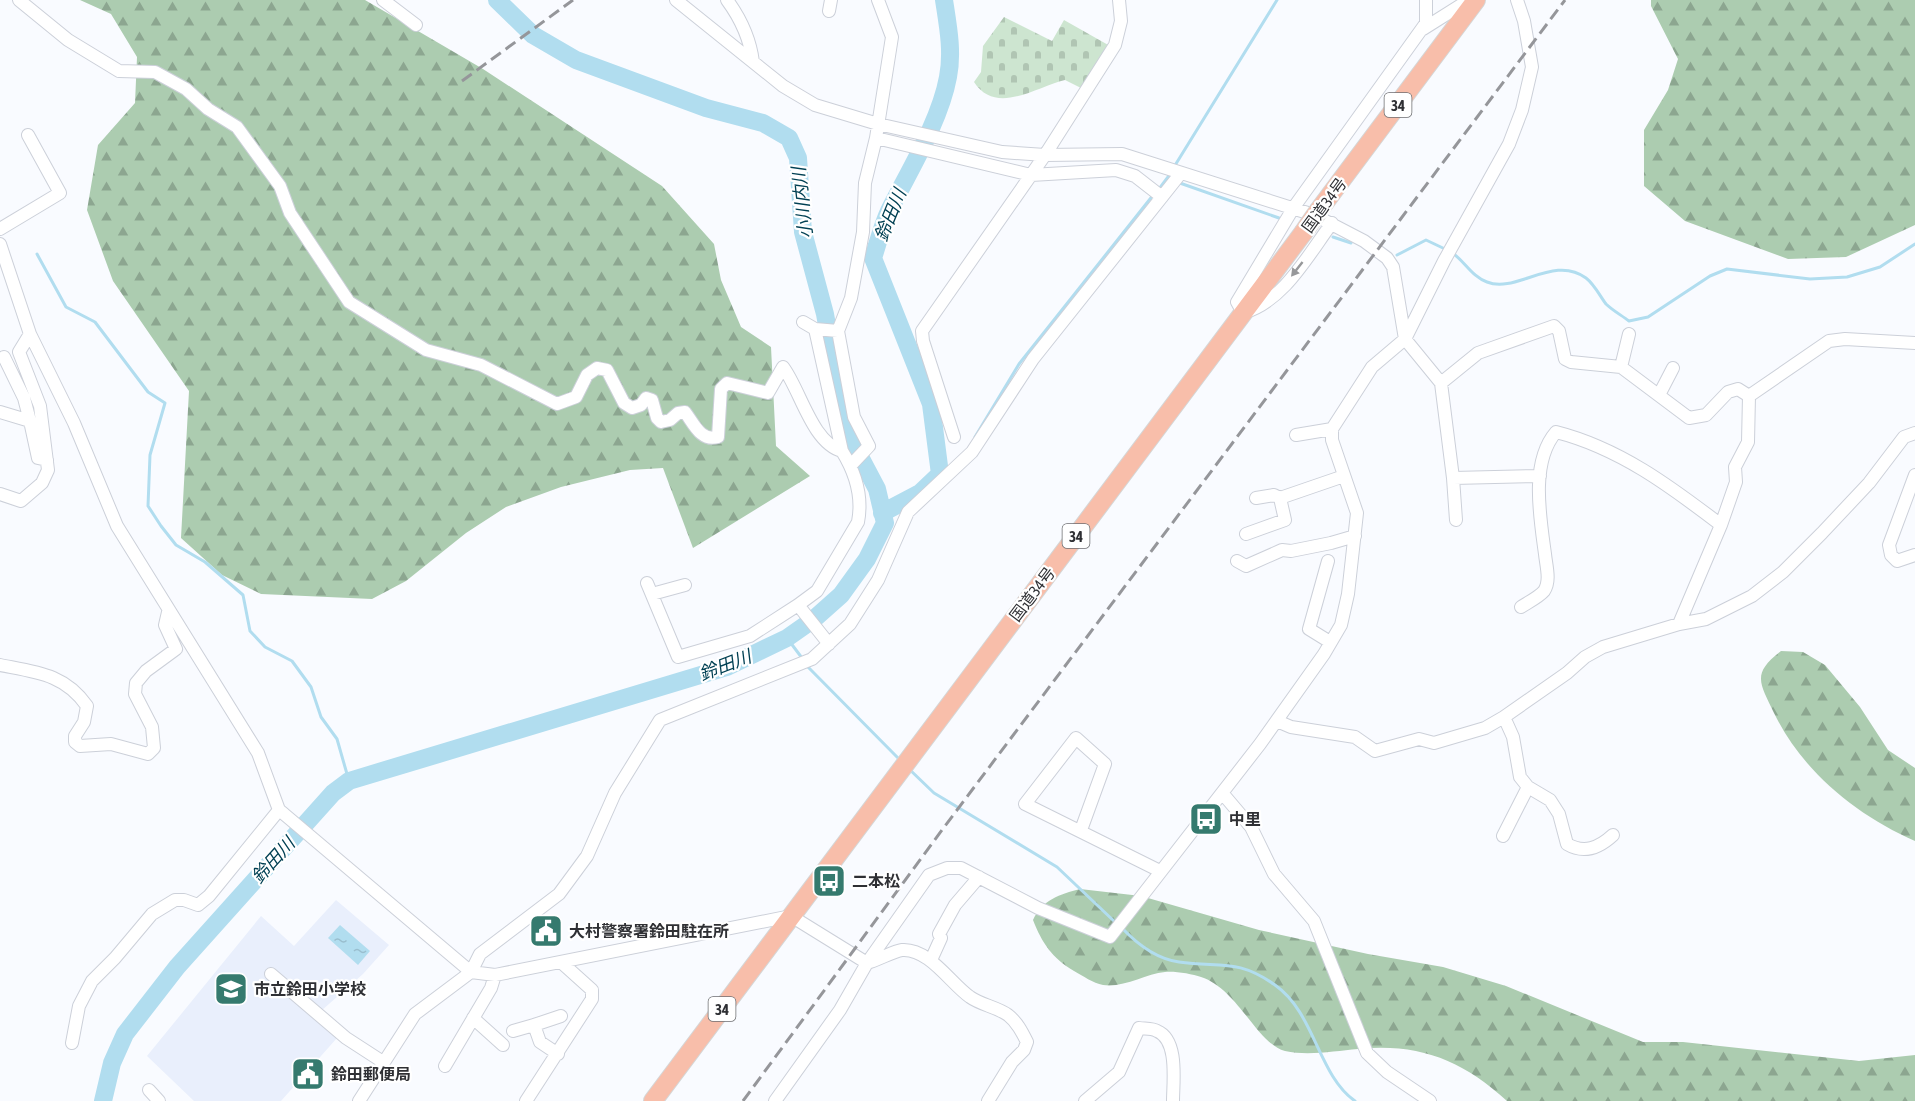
<svg xmlns="http://www.w3.org/2000/svg" width="1915" height="1101" font-family="'Asap Condensed','Noto Sans JP',sans-serif">
<style>
.built{fill:#e9effc}
.forest{fill:url(#forest-firs)}
.cemetery{fill:url(#cemetery-stones)}
.water{fill:url(#water-ripples)}
.lines{fill:none;stroke-linecap:round;stroke-linejoin:round}
.stream{stroke:#b1ddef;stroke-width:3}
.river{stroke:#b1ddef;stroke-width:18}
.minor-casing{stroke:#ccd0d9;stroke-width:14}
.highway-casing{stroke:#d5d6d6;stroke-width:20}
.minor{stroke:#fff;stroke-width:12}
.highway{stroke:#f8beaa;stroke-width:18}
.rail{stroke:#95969a;stroke-width:3;stroke-dasharray:12 6;stroke-linecap:butt}
.highway-bridge-casing{stroke:#d5d6d6;stroke-width:20;stroke-linecap:butt}
.highway-bridge{stroke:#f8beaa;stroke-width:18}
.oneway{fill:#97989a}
.labels{text-anchor:middle;dominant-baseline:central;stroke-width:4.5;stroke-linejoin:round;paint-order:stroke}
.shield{fill:#fff;stroke:#6d6e71;stroke-width:1.5}
.shield-label{font-size:15px;font-weight:bold;fill:#2f3034}
.street-label{font-size:16px;fill:#2f3034;stroke:#fff}
.poi-label{font-size:16px;font-weight:bold;fill:#2f3034;stroke:#fff;text-anchor:start}
.water-label{font-size:18px;font-style:italic;fill:#004053;stroke:#fff}
</style>
<defs>
<pattern id="forest-firs" width="22" height="20" patternUnits="userSpaceOnUse" patternTransform="scale(1.5)"><rect width="22" height="20" fill="#acccb0"/><path d="M5 1l3.5 6h-7zM16 11l3.5 6h-7z" fill="#8ca690"/></pattern>
<pattern id="cemetery-stones" width="16" height="16" patternUnits="userSpaceOnUse" patternTransform="scale(1.5)"><rect width="16" height="16" fill="#cde5d0"/><path d="M2 7V4a2 2 0 0 1 4 0v3zM10 15v-3a2 2 0 0 1 4 0v3z" fill="#b0c5b3"/></pattern>
<pattern id="water-ripples" width="26" height="14" patternUnits="userSpaceOnUse" patternTransform="scale(1.5)"><rect width="26" height="14" fill="#b1ddef"/><path d="M2 4q2-2 4 0t4 0M15 11q2-2 4 0t4 0" fill="none" stroke="#99bece"/></pattern>
</defs>
<rect width="100%" height="100%" fill="#f9fbff"/>
<path class="built" d="M336 900 389 945 363 974 321 1011 337 1038 281 1101H194L147 1056 261 916 294 946Z"/>
<path class="forest" d="M80 0H365L483 69 662 186 714 244 721 280 741 327 771 347 776 446 810 476 693 548 663 468 630 470 561 487 506 507 466 533 406 581 372 599 261 594 222 575 181 538 189 391 113 281 87 210 98 145 135 103 137 57 111 14Z
M1651 0H1915V225L1846 257 1788 259 1685 221 1644 186V130L1668 90 1678 59 1651 6Z
M1781 651 1803 652 1825 665 1860 707 1888 750 1915 768V841C1856 815 1802 771 1774 713 1760 683 1751 674 1781 651Z
M1080 889 1141 896 1259 930 1368 954 1443 967 1506 986 1643 1042H1683L1859 1061 1915 1055V1101H1507C1462 1060 1419 1043 1358 1049 1335 1051 1308 1056 1285 1051 1257 1044 1238 989 1201 977 1192 974 1175 971 1165 972 1145 974 1124 988 1103 985 1093 983 1083 976 1074 971 1052 958 1042 943 1033 920 1042 900 1060 894 1080 889Z"/>
<path class="cemetery" d="M1004 17 1052 41 1064 20 1110 46 1081 88 1065 80C1036 87 996 116 974 82L981 72 983 46Z"/>
<path class="water" d="M340 925 370 951 358 965 328 938Z"/>
<g class="lines">
<path class="stream" d="M1174 167 1277 0
M1177 182 1279 218
M1159 189 1171 173
M1333 237 1351 243
M1451 252C1464 260 1472 277 1487 282 1516 294 1554 254 1586 278 1594 284 1600 296 1606 304 1612 310 1621 315 1629 321L1648 317 1710 276 1727 269 1810 279 1847 277 1880 267 1915 244
M37 254 66 307 95 322 148 392 165 403 150 455 148 506 161 526 176 545 205 562 243 595 250 631 265 647 292 661 311 687 321 717 337 739 349 781
M1397 255 1426 240 1445 249
M975 437 1019 364 1154 194
M787 638 802 658
M807 666 899 759
M908 768 934 793 1057 867 1116 923
M1121 927C1136 943 1157 959 1179 962 1220 968 1237 958 1275 985 1315 1013 1318 1075 1355 1101"/>
<path class="river" d="M882 513 920 493 940 474 931 404 873 258C878 243 882 226 889 211 909 171 940 121 948 77 953 52 948 26 944 0
M103 1101 112 1063 125 1034 177 967 333 793 349 781 727 667 787 638 814 619 841 595 867 559 885 523 877 489 849 436 843 415 825 314 803 232 798 158 789 138 763 123 706 108 576 60 533 35 497 0"/>
<g class="minor-casing">
<path id="minor" d="M19 0 68 40 119 71 155 72 186 89 208 109 237 127 280 186 290 213 349 302 426 350 481 365 557 404 576 397 587 375 597 368 607 370 624 403 632 408 641 405 646 398 652 400 657 418 661 422 670 420 678 413 685 412C694 424 701 442 718 437L721 389 727 383 768 393 783 367C800 389 812 443 842 451 855 472 863 496 858 522L817 591 798 605 829 644
M383 0 416 25
M676 0 783 86 815 105 878 124 1002 152 1045 155 1122 154 1314 215 1364 241 1387 258 1393 267 1405 339 1441 383 1453 478 1540 476
M727 0C741 19 750 38 753 62
M829 11 831 0
M1423 29 1469 0
M876 138 1031 175 1116 170 1135 176 1162 197
M1332 223C1308 255 1284 301 1243 313L1237 302 1294 207 1426 23V0
M0 229 60 193 28 135
M0 244 30 334 74 423 117 526 258 753 279 810 284 814 471 972 495 975 791 916 867 963C878 960 894 951 902 950 929 948 951 984 970 997 981 1005 997 1007 1008 1015 1017 1022 1022 1032 1027 1042L1024 1050 1012 1062 988 1101
M803 322 815 329 838 331
M815 329 842 451
M4 357 24 398 30 421
M1621 367 1629 334
M1441 383 1478 353 1554 326 1559 331 1565 359 1571 362 1621 367 1689 418 1706 415 1728 392 1738 389 1749 396
M1659 395 1673 368
M1749 396 1829 341 1845 339 1915 343
M0 412 30 421 38 458 47 460
M1296 435 1332 429
M954 437 923 341 922 331 1045 155 1115 45 1121 21 1119 0
M851 465 869 446 854 417 838 331 851 298 863 232 865 183 876 138 892 37 878 0
M1915 475 1889 545 1891 555 1897 561 1915 555
M1453 478 1456 520
M0 494 21 501 42 483 48 470 40 406 19 352 30 334
M1256 498 1274 495 1280 498 1344 476
M1246 534 1285 520 1280 498
M1237 561 1246 566 1282 550 1291 551 1331 543 1355 536
M1328 561 1309 629 1330 642
M647 583 678 657 750 636 798 605
M652 594 685 585
M1521 607C1527 603 1539 597 1544 591 1551 581 1546 565 1545 554 1540 517 1530 462 1556 432 1619 448 1670 486 1721 525
M1679 624 1721 525 1736 482 1735 467 1748 442 1749 396
M0 665C36 672 65 674 87 706L84 722 75 736V742L80 746 111 744 148 754 154 748 152 727 135 694 136 683 146 671 176 649 165 625 168 612
M1504 717 1513 737 1520 777 1528 787 1550 800 1559 814 1567 844C1584 854 1599 848 1613 835
M1277 721 1291 727 1355 737 1375 751 1419 739 1434 743 1485 728 1504 717 1567 673 1585 657 1603 647 1679 624 1706 619 1752 596 1783 572 1822 533 1869 483 1904 437 1915 433
M1223 794 1251 827 1274 874 1314 921 1367 1053 1387 1072 1430 1101
M1081 830 1105 764 1076 738 1025 804 1160 871
M1503 836 1528 787
M931 960 941 938 939 934 955 905 979 877
M271 974 346 1038 383 1062
M473 1018 503 1045
M513 1031 534 1025
M72 1043 79 1006 92 981 115 958 152 914 175 900H184L198 905 209 896 279 810
M558 1054 540 1042 534 1025 561 1016
M445 1066 491 988 495 975
M149 1090 159 1101
M359 1101 415 1014 471 972 480 954 559 894 587 856 615 793 660 720 812 659 850 624 878 580 908 512 972 452 1033 359 1181 173
M526 1101 592 999V990L562 963
M775 1101 840 1010 867 963 929 875 947 868H961L1038 908 1110 937 1260 744 1324 654 1341 625 1348 594 1357 513 1332 440V429L1372 367 1405 339 1444 261 1509 144 1522 110 1532 67 1524 21 1517 0
M1085 1101 1119 1072 1139 1028C1144 1029 1152 1028 1157 1031 1179 1040 1173 1082 1173 1101"/>
</g>
<g class="highway-casing">
<path id="highway" d="M1319 210 1476 0
M653 1101 1303 233"/>
</g>
<use href="#minor" class="minor"/>
<use href="#highway" class="highway"/>
<path class="rail" d="M462 81 573 0
M743 1101 942 830 1565 0"/>
<g class="highway-bridge-casing">
<path id="highway-bridge" d="M1303 233 1319 210"/>
</g>
<use href="#highway-bridge" class="highway-bridge"/>
</g>
<defs><path id="oneway-solid" d="M-6-.8H1V-3.2L6.5 0L1 3.2V.8H-6Z" transform="scale(1.5)"/></defs>
<use class="oneway" href="#oneway-solid" transform="translate(1297 269) rotate(128)"/>
<defs>
<g id="bus-square" transform="scale(1.725)"><rect x="-9" y="-9" width="18" height="18" rx="4" fill="#357a6e" stroke="#fff"/><path d="M-5-6H5V4H4V6H2V4H-2V6H-4V4H-5ZM-3.5-4V0h7V-4ZM-3.5 1.2v1.5H-2V1.2ZM2 1.2v1.5H3.5V1.2Z" fill="#fff"/></g>
<g id="civic-square" transform="scale(1.725)"><rect x="-9" y="-9" width="18" height="18" rx="4" fill="#357a6e" stroke="#fff"/><path d="M-.6-6.5H3V-4.5H.6V-3L4-1V1h2V6H-6V1h2V-1L-.6-3ZM-1.2 2.5V6h2.4V2.5Z" fill="#fff"/></g>
<g id="school-square" transform="scale(1.725)"><rect x="-9" y="-9" width="18" height="18" rx="4" fill="#357a6e" stroke="#fff"/><path d="M0-5L7-2L0 1L-7-2ZM-4 1L0 2.5L4 1V4Q0 6-4 4Z" fill="#fff"/></g>
</defs>
<g fill-rule="evenodd">
<use href="#bus-square" x="1206" y="819"/>
<use href="#bus-square" x="829" y="881"/>
<use href="#civic-square" x="546" y="931"/>
<use href="#school-square" x="231" y="989"/>
<use href="#civic-square" x="308" y="1074"/>
</g>
<g class="labels">
<g class="shield">
<rect x="1384.5" y="93" width="27" height="24" rx="4.5"/>
<rect x="1062.5" y="524" width="27" height="24" rx="4.5"/>
<rect x="708.5" y="997" width="27" height="24" rx="4.5"/>
</g>
<g class="shield-label">
<text x="1398" y="105">34</text>
<text x="1076" y="536">34</text>
<text x="722" y="1009">34</text>
</g>
<g class="street-label">
<text transform="translate(1324 205) rotate(-54)">国道34号</text>
<text transform="translate(1032 594) rotate(-53)">国道34号</text>
</g>
<g class="poi-label">
<text x="1229" y="819">中里</text>
<text x="852" y="881">二本松</text>
<text x="569" y="931">大村警察署鈴田駐在所</text>
<text x="254" y="989">市立鈴田小学校</text>
<text x="331" y="1074">鈴田郵便局</text>
</g>
<g class="water-label">
<text transform="translate(802 203) rotate(-96)">小川内川</text>
<text transform="translate(890 215) rotate(-68)">鈴田川</text>
<text transform="translate(725 665) rotate(-21)">鈴田川</text>
<text transform="translate(273 860) rotate(-48)">鈴田川</text>
</g>
</g>
</svg>
